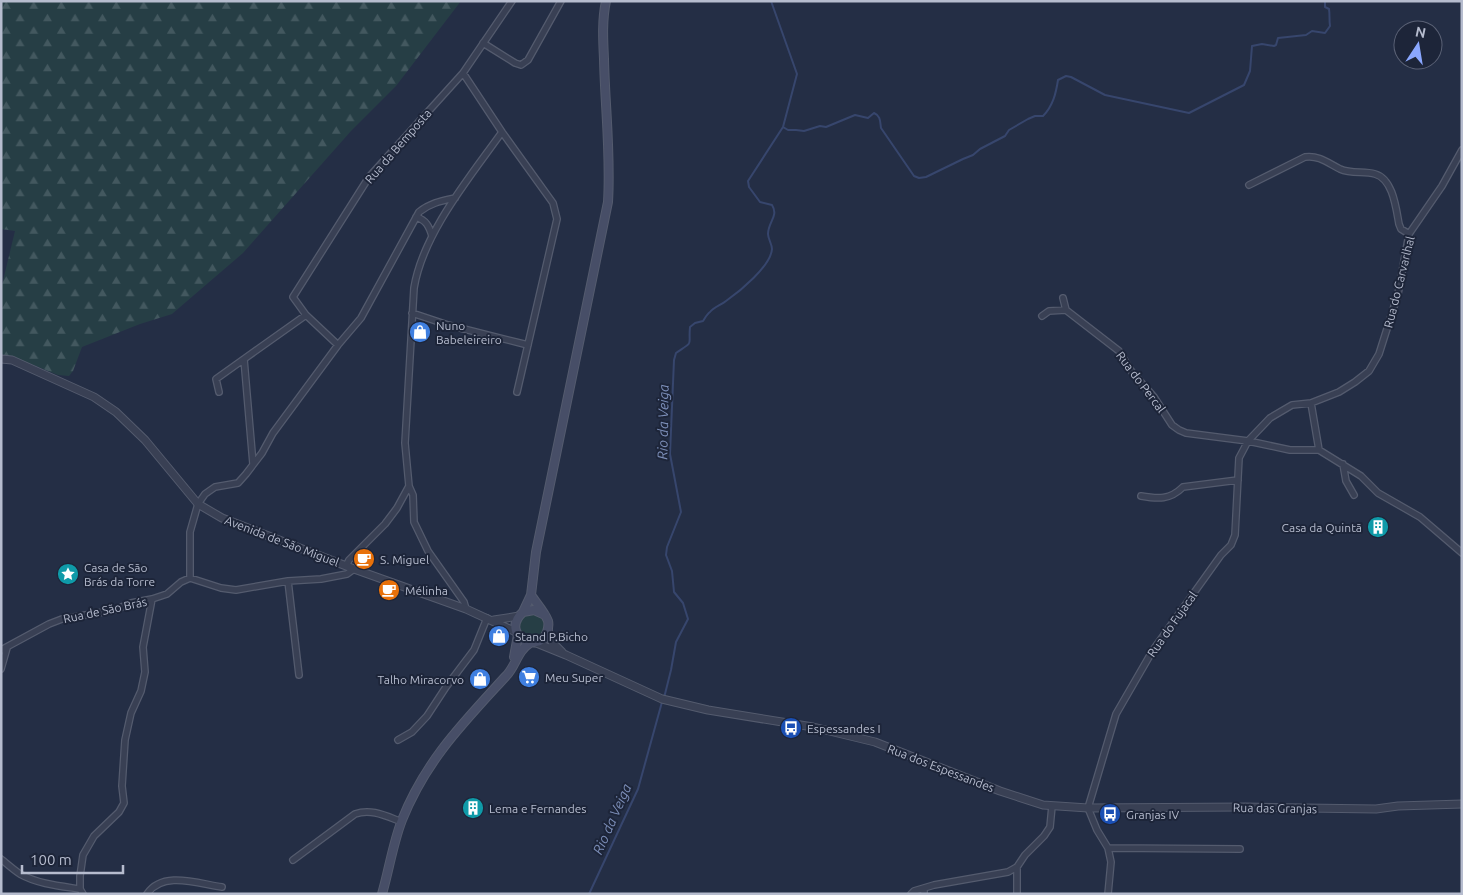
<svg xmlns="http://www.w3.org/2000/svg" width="1463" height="895" font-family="Ubuntu,sans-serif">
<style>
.grass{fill:#263e45}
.forest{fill:url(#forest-firs)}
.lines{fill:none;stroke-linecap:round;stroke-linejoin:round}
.stream{stroke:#37466d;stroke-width:2}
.minor-casing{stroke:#545b6e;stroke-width:8}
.tertiary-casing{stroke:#545b6e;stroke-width:9}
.secondary-casing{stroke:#545b6e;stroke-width:10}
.minor{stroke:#394054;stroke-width:5.5}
.tertiary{stroke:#394054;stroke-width:7}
.secondary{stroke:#474e67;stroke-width:8}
.labels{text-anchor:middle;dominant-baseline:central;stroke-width:4;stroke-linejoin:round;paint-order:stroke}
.street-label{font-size:12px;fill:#b6bcce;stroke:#1d2539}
.poi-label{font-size:12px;fill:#b6bcce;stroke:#1d2539;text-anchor:start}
.water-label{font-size:14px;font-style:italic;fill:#7b8db7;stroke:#1d2539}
</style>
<defs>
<pattern id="forest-firs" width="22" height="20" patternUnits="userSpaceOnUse" patternTransform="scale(1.25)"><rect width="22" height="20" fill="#263e45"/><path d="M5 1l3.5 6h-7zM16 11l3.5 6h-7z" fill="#43585f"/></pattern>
</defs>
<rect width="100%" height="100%" fill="#242e45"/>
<path class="grass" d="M520 626a12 12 0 1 1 24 0a12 12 0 1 1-24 0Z"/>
<path class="forest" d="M1 1H461L396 86 351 131 243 253 172 314 140 324 82 347 73 371 69 376 58 375 26 362 1 354V289L15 231 1 229Z"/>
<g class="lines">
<path class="stream" d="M783 127 788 130H796L804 131 820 126 826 127 855 115 868 118 874 113C881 116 880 122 881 128L914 176 919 178 926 177 963 159 973 155 980 149 1005 136 1009 130 1028 119 1035 116H1043C1053 106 1056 93 1058 80L1066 76 1071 77 1105 95 1189 113 1244 85 1250 71 1252 46 1262 44 1274 46 1276 45 1278 38 1306 35 1312 31 1325 33 1330 26C1329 20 1330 15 1329 9L1325 7V1
M664 698 671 670 676 642 688 619 683 603 674 592 672 571 666 555 667 547 681 512 670 454 674 360 676 353C695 340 688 347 690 327L695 323 703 321C705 318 707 314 710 312 714 307 721 305 726 301 739 292 771 266 772 249 772 244 768 239 768 234 768 222 779 216 772 205L760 202 749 187 748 181 783 127 797 74 771 1
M589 894 638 789 662 702"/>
<g class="minor-casing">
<path id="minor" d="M483 43 515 63 521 65 528 60 561 1
M463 73 502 132
M1249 185 1305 157C1319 155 1328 163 1340 169 1351 174 1364 171 1375 174 1393 179 1396 208 1399 224L1401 229 1409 234
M416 217C426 220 429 226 432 236
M1063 298 1066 310
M412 313 448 325 528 345
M306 315 293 297 369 177 463 73 512 1
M1042 316 1049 311 1066 310 1119 351 1132 372 1154 397 1172 425 1179 430 1186 433 1248 441 1290 450H1319L1361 476 1378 493 1420 517 1462 553
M244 359 306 315 338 345
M219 392 216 379 244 359 253 464
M1311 403 1319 450
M1343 464 1346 481 1354 495
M1141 496C1158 499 1170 500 1183 487L1238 480
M346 566 349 560 385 524 397 508 409 486
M190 578V532L198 504 205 494 215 487 238 483 246 474 262 453 273 433 338 345 361 318 419 212C430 203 441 201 455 198
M288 581 299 675
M466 609 464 602 428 551 414 522 413 495 409 486 405 443 414 288C423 233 470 177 502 132L553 203 557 219 517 392
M1 650 49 624 62 619 115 610 131 603 152 599 167 594 181 582 190 578 221 588 236 590 288 581 321 579 347 574 354 569
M1 669 7 648
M398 740 412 732 427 716 446 687 474 650 487 618
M1108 848 1240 849
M1 859C7 864 14 870 20 874 38 884 60 886 80 889
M293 860 355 814C371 808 386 816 402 822
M83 894 80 889V876L83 855 94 836 119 812 124 803 122 786 125 740 131 713 141 691 145 672 143 647 152 599
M147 894C163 870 199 884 222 887
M911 894 914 891 924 888
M924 894V888L934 885 1008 872 1017 867
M1017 894V867L1025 855 1044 836 1050 827 1052 806
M1108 894 1111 862 1108 848 1097 830 1088 808 1116 714 1153 650 1221 555 1231 545 1235 535 1239 458 1248 441 1270 418 1292 405 1311 403 1339 392 1355 382 1369 371 1379 354 1398 294 1409 234 1442 186 1462 150"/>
</g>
<g class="tertiary-casing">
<path id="tertiary" d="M1 359 12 360 94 397 116 412 145 440 198 504 222 518 354 569 466 609 516 632
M494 620 519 616
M548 630 552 642 562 652
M534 642 566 655 662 699 708 710 813 727 875 742 1000 791 1043 805 1088 808 1245 807 1376 809 1398 806 1462 804"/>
</g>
<g class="secondary-casing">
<path id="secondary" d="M531 595C536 603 544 611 548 621 549 625 548 629 547 632 538 656 499 634 523 612L534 610 545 615
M523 612 531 595 536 552 608 202C611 154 605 107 604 59 603 39 602 20 606 1
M514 657 518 635
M382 894C389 870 393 843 402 820 426 760 463 723 506 676 516 666 517 651 530 643"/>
</g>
<use href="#minor" class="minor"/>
<use href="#tertiary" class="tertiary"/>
<use href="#secondary" class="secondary"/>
</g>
<defs>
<g id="shop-disc" transform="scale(1.125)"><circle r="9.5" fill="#3f7fe0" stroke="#1d2539"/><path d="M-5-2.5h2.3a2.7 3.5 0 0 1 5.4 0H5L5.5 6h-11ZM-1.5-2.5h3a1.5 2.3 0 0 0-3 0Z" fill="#fff"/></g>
<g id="building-disc" transform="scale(1.125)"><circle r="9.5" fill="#0f9aa8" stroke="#1d2539"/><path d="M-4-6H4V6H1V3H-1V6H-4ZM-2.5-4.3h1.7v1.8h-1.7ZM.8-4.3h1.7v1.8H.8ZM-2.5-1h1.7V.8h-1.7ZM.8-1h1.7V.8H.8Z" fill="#fff"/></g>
<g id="cafe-disc" transform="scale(1.125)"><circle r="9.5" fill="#e8710a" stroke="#1d2539"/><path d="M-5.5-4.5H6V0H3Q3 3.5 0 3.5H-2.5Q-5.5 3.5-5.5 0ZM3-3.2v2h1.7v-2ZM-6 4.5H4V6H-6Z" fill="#fff"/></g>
<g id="sight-disc" transform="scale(1.125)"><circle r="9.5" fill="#0f9aa8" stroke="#1d2539"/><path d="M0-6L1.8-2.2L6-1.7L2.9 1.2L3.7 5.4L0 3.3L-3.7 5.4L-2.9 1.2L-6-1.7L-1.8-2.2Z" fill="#fff"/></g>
<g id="supermarket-disc" transform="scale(1.125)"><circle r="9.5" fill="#3f7fe0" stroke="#1d2539"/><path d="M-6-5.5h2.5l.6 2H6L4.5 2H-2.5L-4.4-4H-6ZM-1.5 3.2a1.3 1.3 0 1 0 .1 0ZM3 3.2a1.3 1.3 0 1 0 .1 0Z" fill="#fff"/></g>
<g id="bus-disc" transform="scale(1.125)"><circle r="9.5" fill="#1a4fb4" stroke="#1d2539"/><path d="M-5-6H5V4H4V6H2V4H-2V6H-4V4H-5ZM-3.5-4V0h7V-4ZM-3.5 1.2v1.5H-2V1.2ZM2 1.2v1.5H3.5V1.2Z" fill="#fff"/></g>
</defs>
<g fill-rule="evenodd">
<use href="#shop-disc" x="420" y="332"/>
<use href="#building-disc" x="1378" y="527"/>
<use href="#cafe-disc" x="364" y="559"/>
<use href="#sight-disc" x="68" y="574"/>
<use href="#cafe-disc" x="389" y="590"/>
<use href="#shop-disc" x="499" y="636"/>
<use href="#supermarket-disc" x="529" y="677"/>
<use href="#shop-disc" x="480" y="679"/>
<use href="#bus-disc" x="791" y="728"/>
<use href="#building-disc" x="473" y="808"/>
<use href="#bus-disc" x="1110" y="814"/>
</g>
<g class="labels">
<g class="street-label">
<text transform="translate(398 146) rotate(-49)">Rua da Bemposta</text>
<text transform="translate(1399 282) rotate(-76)">Rua do Carvarlhal</text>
<text transform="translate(1141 382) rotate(53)">Rua do Percal</text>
<text transform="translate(282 541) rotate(21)">Avenida de São Miguel</text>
<text transform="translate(105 610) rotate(-12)">Rua de São Brás</text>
<text transform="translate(1172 624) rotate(-55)">Rua do Fujacal</text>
<text transform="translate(941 768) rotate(21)">Rua dos Espessandes</text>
<text transform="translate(1275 808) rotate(1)">Rua das Granjas</text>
</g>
<g class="poi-label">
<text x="436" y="325">Nuno<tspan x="436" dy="14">Babeleireiro</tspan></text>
<text x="1362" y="527" text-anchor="end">Casa da Quintã</text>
<text x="380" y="559">S. Miguel</text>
<text x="84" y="567">Casa de São<tspan x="84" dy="14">Brás da Torre</tspan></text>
<text x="405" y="590">Mélinha</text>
<text x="515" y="636">Stand P.Bicho</text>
<text x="545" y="677">Meu Super</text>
<text x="464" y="679" text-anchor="end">Talho Miracorvo</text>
<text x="807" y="728">Espessandes I</text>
<text x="489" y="808">Lema e Fernandes</text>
<text x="1126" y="814">Granjas IV</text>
</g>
<g class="water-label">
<text transform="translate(663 422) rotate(-89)">Rio da Veiga</text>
<text transform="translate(612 819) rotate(-66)">Rio da Veiga</text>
</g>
</g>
<rect width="1463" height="895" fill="none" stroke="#b6bcce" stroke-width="5"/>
<g transform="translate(1418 45) rotate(12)"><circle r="24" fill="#1d2539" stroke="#5a6175"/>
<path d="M0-4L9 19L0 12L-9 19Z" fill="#8aa7ff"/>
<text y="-8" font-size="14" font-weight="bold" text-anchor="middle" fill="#b6bcce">N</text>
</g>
<path d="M22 865v8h101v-8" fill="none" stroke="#b6bcce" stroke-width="2.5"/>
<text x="30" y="865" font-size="15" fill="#b6bcce" stroke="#1d2539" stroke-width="4" paint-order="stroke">100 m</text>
</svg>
